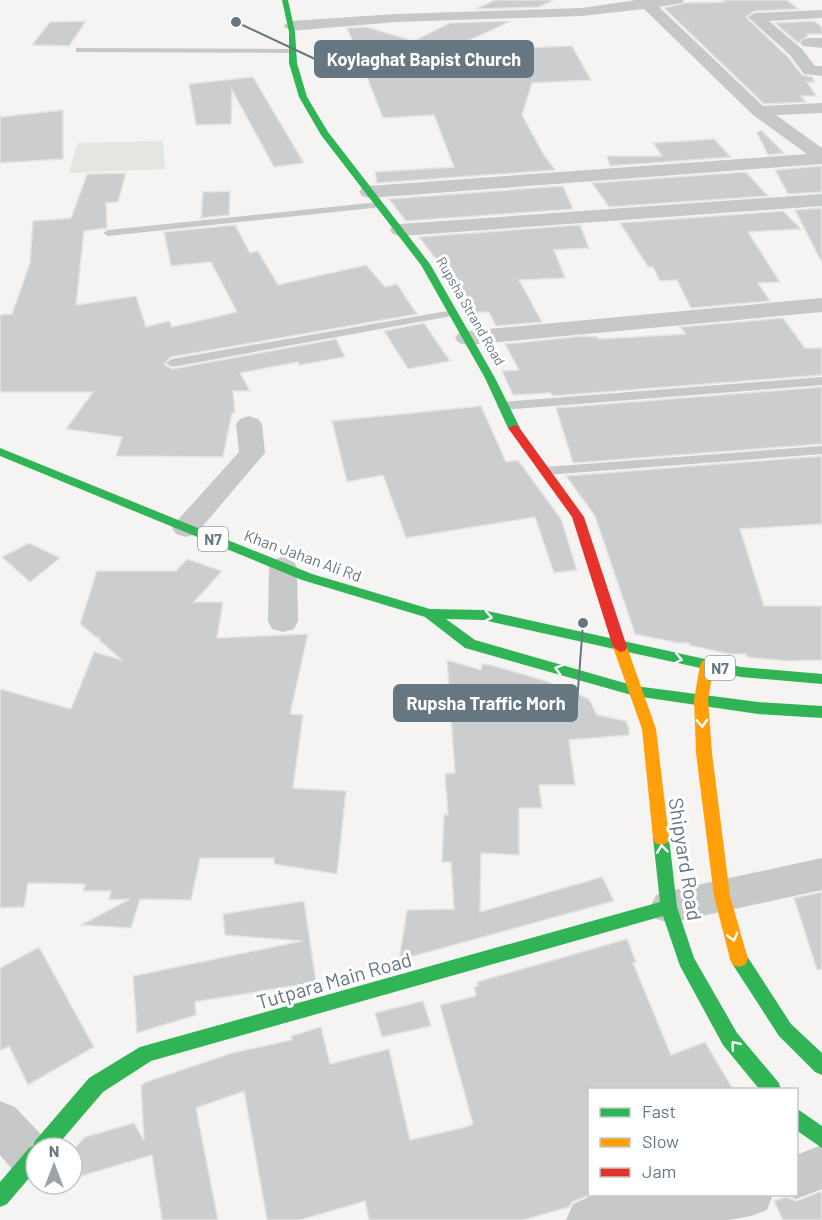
<svg xmlns="http://www.w3.org/2000/svg" width="822" height="1220" font-family="Barlow,sans-serif">
<style>
.green{fill:#e3e6e1}
.building{fill:#cccdce;stroke:#e4e4e3;stroke-width:1.5}
.lines{fill:none;stroke-linecap:round;stroke-linejoin:round}
.lane{fill:#c7c8c8;fill-rule:evenodd}
.street{fill:#c7c8c8;fill-rule:evenodd}
.fast{fill:#30b455;fill-rule:evenodd}
.slow{fill:#ff9f0a;fill-rule:evenodd}
.jam{fill:#e5322d;fill-rule:evenodd}
.oneway{stroke:#fff}
.labels{text-anchor:middle;dominant-baseline:central;stroke-width:6;stroke-linejoin:round;paint-order:stroke}
.far-street-label{font-size:14px;fill:#667782;stroke:#fff}
.shield{fill:#fff;stroke:#94a0a8;stroke-width:1.5}
.shield-label{font-size:15px;font-weight:bold;fill:#667782}
.street-label{font-size:16px;fill:#667782;stroke:#fff}
.near-street-label{font-size:20px;fill:#667782;stroke:#fff}
.leader{fill:none;stroke:#667782;stroke-width:2}
.callout-dot{fill:#667782;stroke:#fff;stroke-width:2}
.callout{fill:#667782;stroke:#667782;stroke-width:2}
.callout-label{font-size:18px;text-anchor:middle;font-weight:bold;fill:#fff}
</style>
<rect width="100%" height="100%" fill="#f5f4f3"/>
<path class="green" d="M163 141 165 169 69 173 77 143Z"/>
<path class="building" d="M495 0H554L539 7 476 9Z
M722 0H787L798 9 755 11 746 17 788 57 802 75 812 77 815 82H807L816 96H801L806 102 764 104 664 8 685 3 724 2Z
M86 21 69 46 32 45 50 22Z
M511 21 446 51 572 46 591 80 532 83 522 115 544 155 555 170 377 183 375 172 454 167 434 115 383 118 363 67 371 66 349 59V55H358L347 28 366 27 414 41 450 23Z
M814 21 822 27V34H807L808 36 798 43 775 23Z
M253 77 304 163 274 167 232 90 231 124 196 125 189 84Z
M63 110V159L0 163V117Z
M761 130 784 153 768 155 757 133Z
M714 139 731 157 610 166 607 156H662L653 143Z
M822 166V192L788 194 775 170Z
M746 172 768 196 609 207 592 183Z
M126 173 118 202 106 203 107 228 84 231 76 305 136 296 146 327 169 321 172 327 237 312 211 262 171 266 164 232 235 225 250 253 258 251 278 285 366 265 385 287 397 284 417 314 171 357 164 364 172 369 336 339 345 357 299 365 298 362 240 373 250 391H233L235 413H232L223 457 116 456 122 437 66 429 93 392H0V315L12 314 30 263 33 221 71 218 87 174Z
M563 186 573 209 406 221 389 199Z
M230 191 229 215 201 218 203 192Z
M822 208V263L795 210Z
M783 211 801 229 748 232 780 282 758 283 770 301 691 308 677 280 660 281 653 267H648L620 223Z
M580 225 589 248 554 250 565 278 519 280 542 322 496 326 489 312 473 313 460 287 454 288 439 263 419 237Z
M783 318 805 348H822V375L552 396 551 393 513 395 502 371 519 370 505 344 583 336 598 337 599 339 686 334 680 327Z
M424 323 450 361 408 369 384 331Z
M822 387V444L573 463 556 408Z
M481 406 506 462 518 460 561 519 577 570 554 573 535 517 406 538 383 475 347 482 332 421Z
M822 456V524L740 529 764 606H822V660L787 661 747 657 746 654H729L689 645V643H678L635 634 595 516 566 476Z
M29 543 60 558 30 582 2 557Z
M187 559 222 571 194 602H223L217 638 308 634 290 714 303 715 293 788 346 791 337 874 274 864V858H200L191 900 140 899 131 928 81 925 130 899 109 900 111 891H83L85 884 28 883 24 907 0 908V689L71 709 94 652 122 660 99 640 100 638 96 637 80 624 97 571H176Z
M447 660 481 670 482 664 491 665 546 681 589 699 597 715 626 721 629 729V735L569 740 575 785H539L542 808H519V855L481 853 480 912 602 877 614 901 399 960 407 910 454 909 451 862H442L444 814 448 815 445 774 455 773Z
M822 892V969L817 970 794 898Z
M304 901 316 982 195 1002 196 1015 137 1033 133 976 302 941 225 935 223 914Z
M627 939 636 962 633 963 671 1055 705 1042 733 1089H590V1195L572 1202 569 1207 523 1220H369L365 1201 300 1220H267L244 1091 196 1108 218 1220H162L152 1155 78 1177 75 1148 85 1137 134 1123 144 1141 141 1086 146 1082 232 1053 292 1040 291 1036 321 1027 330 1064 389 1049 410 1140 466 1127 473 1124 440 1005 476 996 474 987 478 986 477 982Z
M39 947 94 1047 28 1085 9 1046 0 1051V968Z
M423 1001 431 1026 382 1037 375 1013Z
M822 1191V1220H783L774 1201 786 1197 797 1201Z"/>
<g class="lines">
<path class="lane" d="M76 48 292 49 296 51 292 53 79 52H76Z
M379 202 384 205 382 207 108 236 103 233 108 230Z
M453 310 457 311V315L172 367 166 363 172 359Z
M822 377V385L503 410 497 406 503 402Z
M822 446V454L545 475 538 471 545 467Z"/>
<path class="street" d="M636 0H684L682 3 659 7 763 106 822 103V113L776 115 822 148V164L369 198 362 196 359 192 362 188 369 186 807 154 753 115 644 9 582 16 396 22 291 31 283 26 291 21 396 14 582 8Z
M822 10V18L769 21 802 49 815 66H822V76L804 74 790 55 748 17 755 13Z
M808 38H822V48L803 46 800 43 803 40Z
M822 194V206L400 236 393 234 390 230 393 226 400 224Z
M822 298V312L467 345 459 343 455 338 459 333 467 331Z
M249 416 258 419 262 424 265 453 196 534 186 537 176 534 172 528 176 522 239 452 236 424 240 419Z
M283 557 293 560 297 567 298 621 294 629 283 632 272 629 268 621 269 567 273 560Z
M822 858V890L669 923 656 919 650 907 656 895 669 891Z
M0 1101 15 1107 49 1143 50 1148H36V1180L33 1181 17 1175 0 1155Z
M822 1145V1189L796 1199 785 1194H796V1155Z
M606 1194H773L767 1210 751 1216 729 1220H566L573 1204 589 1197Z"/>
<path class="fast" d="M282 0H288L295 32 297 63 307 97 328 132 430 264 495 378 520 428 518 430 514 431 508 428 485 378 421 265 321 135 299 97 289 63V32Z
M0 448 312 574 430 609 483 610 741 667 822 674V684L741 677 483 620 446 619 475 640 635 686 758 702 822 706V718L758 714 635 696 465 648 425 617 302 580 0 456Z
M661 831 667 833 669 838 677 907 694 958 737 1033 779 1083 781 1090H760L723 1045 680 966 663 916 151 1061 103 1092 55 1148H36V1170L7 1204 0 1207V1182L29 1148 33 1146 35 1141 89 1078 140 1047 660 902 653 838 655 833Z
M739 951 745 953 791 1024 822 1053V1075L815 1072 779 1036 733 965 730 959 733 953Z
M796 1108 822 1126V1148L796 1130Z"/>
<path class="slow" d="M620 642 627 647 656 729 669 838 667 843 661 845 655 843 653 838 642 729 613 647Z
M707 660 712 661 714 665 708 700 712 753 730 896 748 959 745 965 739 967 733 965 730 959 714 896 696 753 694 700 700 665 702 661Z"/>
<path class="jam" d="M514 425 518 426 584 517 627 647 625 651 620 652 613 647 572 517 508 428Z"/>
</g>
<defs><path id="oneway-chevron" d="M-2-3.5L2.5 0L-2 3.5" fill="none" stroke-width="1.6" stroke-linecap="round" stroke-linejoin="round" transform="scale(1.5)"/></defs>
<g class="oneway">
<use href="#oneway-chevron" transform="translate(488 617) rotate(10)"/>
<use href="#oneway-chevron" transform="translate(678 659) rotate(12)"/>
<use href="#oneway-chevron" transform="translate(559 669) rotate(-164)"/>
<use href="#oneway-chevron" transform="translate(702 723) rotate(87)"/>
<use href="#oneway-chevron" transform="translate(662 849) rotate(-97)"/>
<use href="#oneway-chevron" transform="translate(733 937) rotate(75)"/>
<use href="#oneway-chevron" transform="translate(735 1045) rotate(-129)"/>
</g>
<g class="labels">
<g class="far-street-label">
<text transform="translate(471 311) rotate(60)">Rupsha Strand Road</text>
</g>
<g class="shield">
<rect x="198" y="527" width="30" height="24" rx="4.5"/>
<rect x="705" y="656" width="30" height="24" rx="4.5"/>
</g>
<g class="shield-label">
<text x="213" y="539">N7</text>
<text x="720" y="668">N7</text>
</g>
<g class="street-label">
<text transform="translate(303 555) rotate(20)">Khan Jahan Ali Rd</text>
</g>
<g class="near-street-label">
<text transform="translate(686 859) rotate(81)">Shipyard Road</text>
<text transform="translate(334 980) rotate(-16)">Tutpara Main Road</text>
</g>
</g>
<path class="leader" d="M236 22L315 59M583 623L577 703"/>
<g class="callout-dot">
<circle cx="236" cy="22" r="6"/>
<circle cx="583" cy="623" r="6"/>
</g>
<g class="callout">
<rect x="315" y="41" width="218" height="36" rx="6"/>
<rect x="394" y="685" width="183" height="36" rx="6"/>
</g>
<g class="callout-label">
<text x="424" y="66">Koylaghat Bapist Church</text>
<text x="486" y="710">Rupsha Traffic Morh</text>
</g>
<rect x="588" y="1088" width="210" height="108" fill="#ffffff" stroke="#c2c9cd" stroke-width="1.5"/>
<rect x="600" y="1108" width="30" height="9" fill="#30b455" stroke="#c2c9cd" stroke-width="1.5"/>
<text x="642" y="1118" font-size="18" fill="#667782">Fast</text>
<rect x="600" y="1138" width="30" height="9" fill="#ff9f0a" stroke="#c2c9cd" stroke-width="1.5"/>
<text x="642" y="1148" font-size="18" fill="#667782">Slow</text>
<rect x="600" y="1168" width="30" height="9" fill="#e5322d" stroke="#c2c9cd" stroke-width="1.5"/>
<text x="642" y="1178" font-size="18" fill="#667782">Jam</text>
<g transform="translate(54 1166)"><circle r="28" fill="#ffffff" stroke="#c2c9cd" stroke-width="1.5"/>
<path d="M0-4.5L10 22L0 15L-10 22Z" fill="#98a3aa"/>
<text y="-9" font-size="16" font-weight="bold" text-anchor="middle" fill="#667782">N</text>
</g>
</svg>
